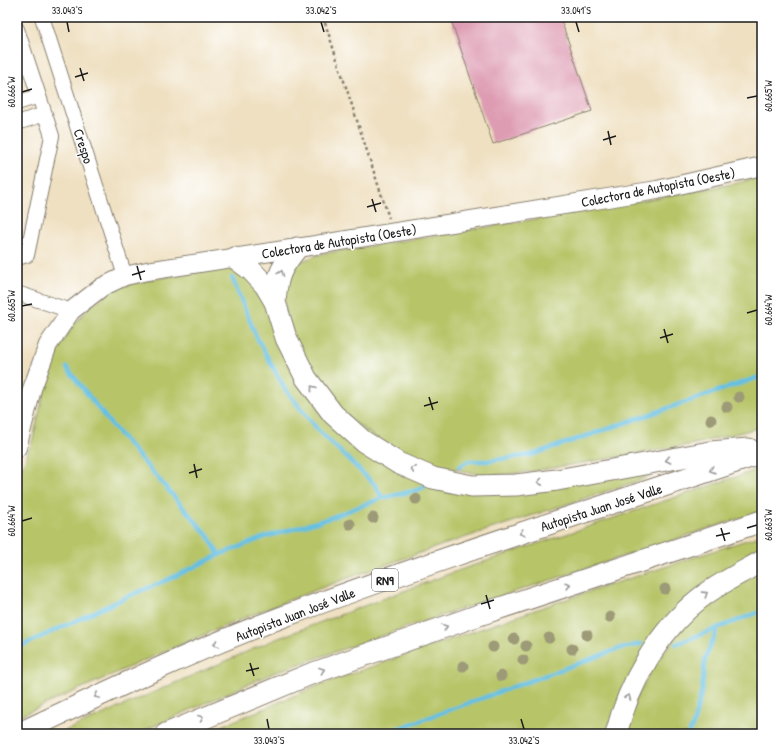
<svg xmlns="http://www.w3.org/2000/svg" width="779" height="751" font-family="'Patrick Hand',sans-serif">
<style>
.green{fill:#b7c567;stroke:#6a7042}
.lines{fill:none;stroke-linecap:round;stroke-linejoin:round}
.stream{stroke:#65c0e2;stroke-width:4.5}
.building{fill:#de9cb3}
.minor-casing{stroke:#867e6e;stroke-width:16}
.major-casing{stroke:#867e6e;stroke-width:20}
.highway-casing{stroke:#867e6e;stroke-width:23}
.path{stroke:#867e6e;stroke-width:2.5;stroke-dasharray:3 3;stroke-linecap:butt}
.minor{stroke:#fff;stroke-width:14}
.major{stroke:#fff;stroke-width:18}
.highway{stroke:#fff;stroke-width:21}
.tree{fill:#9d9a77}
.oneway{stroke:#999}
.ticks{fill:none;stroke:#1c1c1c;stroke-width:1.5}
.labels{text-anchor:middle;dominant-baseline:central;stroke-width:3;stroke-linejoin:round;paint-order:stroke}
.shield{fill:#fff;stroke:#606060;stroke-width:1}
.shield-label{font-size:13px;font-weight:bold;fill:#1c1c1c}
.street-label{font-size:14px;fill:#1c1c1c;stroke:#fff}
.neatline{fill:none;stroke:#1c1c1c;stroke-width:1.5}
.ticks-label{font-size:10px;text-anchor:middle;fill:#1c1c1c}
</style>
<rect width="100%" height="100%" fill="#fff"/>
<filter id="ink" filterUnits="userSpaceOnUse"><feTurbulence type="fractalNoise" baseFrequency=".025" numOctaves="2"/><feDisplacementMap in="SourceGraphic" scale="8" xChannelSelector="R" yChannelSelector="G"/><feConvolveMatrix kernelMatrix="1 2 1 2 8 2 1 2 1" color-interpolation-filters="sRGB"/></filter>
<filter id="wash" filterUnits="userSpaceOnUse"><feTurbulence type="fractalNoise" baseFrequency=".012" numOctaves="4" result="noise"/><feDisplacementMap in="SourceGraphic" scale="16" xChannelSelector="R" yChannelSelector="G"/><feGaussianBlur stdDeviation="0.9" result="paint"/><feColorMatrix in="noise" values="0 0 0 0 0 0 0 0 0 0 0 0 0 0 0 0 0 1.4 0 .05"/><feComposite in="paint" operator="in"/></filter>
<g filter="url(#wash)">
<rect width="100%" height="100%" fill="#efe0c1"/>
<path class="green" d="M762 176V427L695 444 528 472 488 476 440 466 407 455 369 433 341 410 315 379 295 340 285 309 283 288 290 270 302 261 321 254 574 213 738 183Z
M227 268 241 273 265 297 295 376 441 487 651 469 653 474 641 480C537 514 432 547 329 585 223 624 120 671 17 717V481L33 439 49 371 59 349 72 327 88 309 105 295 121 287 153 279Z
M762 468V511L422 622 273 673 136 734H58L276 639 457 571Z
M762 535V549L731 567 696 591 609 734H203L322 684 552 604Z
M762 571V734H625L636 699 653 667 688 621 703 605Z"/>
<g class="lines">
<path class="stream" d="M232 278 257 338 285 389 317 429 376 486 382 498
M67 368 109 422 209 537 219 555
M459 467 468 461H487L531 455 762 376
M676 644 762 611
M17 648 131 595 167 580 219 555 265 537 327 519 382 498 418 490 425 486
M383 734 618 649 641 644
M689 734 693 725 702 690 705 659 718 627"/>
</g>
<g id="blocks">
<path class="building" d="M450 17H560L592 111 493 144Z"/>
</g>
</g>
<g filter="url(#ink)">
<use href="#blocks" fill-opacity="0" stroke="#867e6e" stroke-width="1"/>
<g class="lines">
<g class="minor-casing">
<path id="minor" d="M42 17 125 276
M17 29 52 136 27 255 17 258
M17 103 39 96
M17 123 45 114
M17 293 71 311"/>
</g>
<g class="major-casing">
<path id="major" d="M17 448 32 389 48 345 71 311 102 287 125 276 147 271 297 248 657 190 762 166"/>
</g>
<g class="highway-casing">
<path id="highway" d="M235 258 251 270 265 285 275 302 286 338 306 378 333 414 363 441 398 463 433 478 472 486 516 485 557 480 710 452 749 449
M275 302C277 276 280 269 297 248
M18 734C106 692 194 650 285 616 442 557 603 507 762 453
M166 734 308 675 479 615 762 521
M616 734C629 683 658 632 699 599 718 584 741 573 762 561"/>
</g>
<path class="path" d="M323 17 389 218"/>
<use href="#minor" class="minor"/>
<use href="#major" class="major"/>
<use href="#highway" class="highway"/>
</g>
<g class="tree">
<circle cx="739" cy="397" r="5.5"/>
<circle cx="727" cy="407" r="5.5"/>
<circle cx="711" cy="420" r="5.5"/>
<circle cx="416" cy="499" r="5.5"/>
<circle cx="373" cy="518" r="5.5"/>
<circle cx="350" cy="524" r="5.5"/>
<circle cx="665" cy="589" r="5.5"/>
<circle cx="610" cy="617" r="5.5"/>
<circle cx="587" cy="635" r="5.5"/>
<circle cx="549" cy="638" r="5.5"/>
<circle cx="514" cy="639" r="5.5"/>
<circle cx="526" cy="646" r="5.5"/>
<circle cx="493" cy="647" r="5.5"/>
<circle cx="572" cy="649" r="5.5"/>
<circle cx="523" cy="660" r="5.5"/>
<circle cx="463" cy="666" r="5.5"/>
<circle cx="501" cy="676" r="5.5"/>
</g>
<defs><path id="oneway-chevron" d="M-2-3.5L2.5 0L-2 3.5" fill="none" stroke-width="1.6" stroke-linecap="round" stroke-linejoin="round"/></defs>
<g class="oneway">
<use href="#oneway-chevron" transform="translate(281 273) rotate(-69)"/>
<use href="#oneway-chevron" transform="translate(313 388) rotate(-127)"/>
<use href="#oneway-chevron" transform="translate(668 460) rotate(169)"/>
<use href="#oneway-chevron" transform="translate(413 469) rotate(-156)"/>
<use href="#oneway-chevron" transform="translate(712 470) rotate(161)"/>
<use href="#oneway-chevron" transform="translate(540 482) rotate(172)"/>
<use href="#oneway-chevron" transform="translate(522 533) rotate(162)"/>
<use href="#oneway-chevron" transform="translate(568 585) rotate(-18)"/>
<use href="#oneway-chevron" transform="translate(705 594) rotate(-33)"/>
<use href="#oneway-chevron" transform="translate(445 627) rotate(-20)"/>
<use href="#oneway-chevron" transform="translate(216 644) rotate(158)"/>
<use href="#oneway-chevron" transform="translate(322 670) rotate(-20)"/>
<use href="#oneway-chevron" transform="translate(97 696) rotate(155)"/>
<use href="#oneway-chevron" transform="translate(628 697) rotate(-67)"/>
<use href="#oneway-chevron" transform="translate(201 718) rotate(-22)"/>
</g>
</g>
<path class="ticks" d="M67 22 69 32M321 22 324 32M576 22 579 32M80 68 84 81M75 77 88 73M22 92 32 89M747 98 757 96M608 131 611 145M603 140 616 136M372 199 376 212M367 207 381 203M137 266 141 280M132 275 145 271M22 306 32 304M747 313 757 310M664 329 668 343M660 338 673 334M429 397 433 410M424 406 438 402M194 464 197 478M189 473 202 469M22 521 32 518M721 528 725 541M747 528 757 525M716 536 730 533M486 595 490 609M481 604 494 600M250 663 254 676M246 671 259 668M267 719 269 729M521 719 524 729"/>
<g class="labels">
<rect class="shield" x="372" y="569" width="26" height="22" rx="3"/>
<g class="shield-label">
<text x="385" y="580">RN9</text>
</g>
<g class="street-label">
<text transform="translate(84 146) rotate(72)">Crespo</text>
<text transform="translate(658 187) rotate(-11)">Colectora de Autopista (Oeste)</text>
<text transform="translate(339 241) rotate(-9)">Colectora de Autopista (Oeste)</text>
<text transform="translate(601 507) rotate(-18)">Autopista Juan José Valle</text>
<text transform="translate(295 614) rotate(-21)">Autopista Juan José Valle</text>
</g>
</g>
<rect width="779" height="751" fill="none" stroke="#fff" stroke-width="44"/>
<rect x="22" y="22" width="735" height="707" class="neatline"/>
<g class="ticks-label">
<text x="67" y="14">33.043°S</text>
<text x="321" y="14">33.042°S</text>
<text x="576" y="14">33.041°S</text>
<text transform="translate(11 92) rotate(-90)" y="4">60.666°W</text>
<text transform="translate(768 96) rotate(-90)" y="4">60.665°W</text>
<text transform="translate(11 306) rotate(-90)" y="4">60.665°W</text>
<text transform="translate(768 310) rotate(-90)" y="4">60.664°W</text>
<text transform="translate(11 521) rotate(-90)" y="4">60.664°W</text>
<text transform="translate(768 525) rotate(-90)" y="4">60.663°W</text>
<text x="269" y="744">33.043°S</text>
<text x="524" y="744">33.042°S</text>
</g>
</svg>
